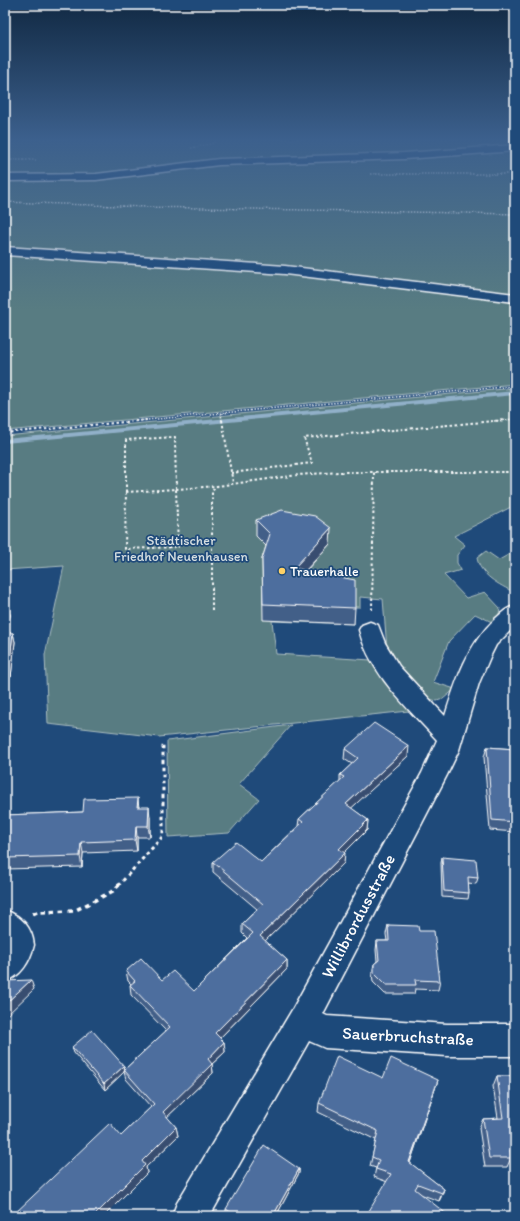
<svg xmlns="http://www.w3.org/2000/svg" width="520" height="1221" font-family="Itim,sans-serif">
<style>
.green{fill:#587c82;stroke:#acbec0}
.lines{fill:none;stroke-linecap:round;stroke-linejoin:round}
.stream{fill:#91b0c9;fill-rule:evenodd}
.minor-casing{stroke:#fff;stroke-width:3}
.path-far3{stroke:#fff;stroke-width:1.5;stroke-dasharray:1.5 1.5;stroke-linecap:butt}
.path-far2{stroke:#fff;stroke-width:2;stroke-dasharray:2.5 2.5;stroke-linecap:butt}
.path-far1{stroke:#fff;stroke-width:3;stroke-dasharray:3.5 3.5;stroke-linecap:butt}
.path{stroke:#fff;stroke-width:3.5;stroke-dasharray:4.5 4.5;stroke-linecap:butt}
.minor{fill:#1f4a7a;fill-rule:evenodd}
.wall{fill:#435f88;stroke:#fff}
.shaded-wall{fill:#374d6f;stroke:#fff}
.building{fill:#4e6e9e;stroke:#fff}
.poi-dot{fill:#ffd166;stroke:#1f4a7a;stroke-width:1.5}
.labels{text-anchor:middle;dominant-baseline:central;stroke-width:3.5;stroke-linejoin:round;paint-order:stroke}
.park-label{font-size:14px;fill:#d5dee0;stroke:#1f4a7a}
.poi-label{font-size:14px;fill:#fff;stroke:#1f4a7a;text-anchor:start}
.near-street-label{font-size:17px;fill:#fff;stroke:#1f4a7a}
</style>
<rect width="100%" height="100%" fill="#1f4a7a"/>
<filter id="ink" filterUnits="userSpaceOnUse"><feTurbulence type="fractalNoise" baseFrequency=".025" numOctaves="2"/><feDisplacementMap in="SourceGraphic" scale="8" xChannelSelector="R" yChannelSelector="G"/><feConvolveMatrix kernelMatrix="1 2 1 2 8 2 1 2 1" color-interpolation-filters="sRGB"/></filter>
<g filter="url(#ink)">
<path class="green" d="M5 139H515V146L425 154 224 160 109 175 5 176Z
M515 149V296L369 278 5 249V179H68L213 163Z
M5 253 307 274 515 300V384L5 431Z
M515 388V505L454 536 465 545 457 555V563L461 570 444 575 466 598 485 592 500 608 499 614 492 622 475 614 449 641 433 682 455 689 443 699 437 701 426 698 395 668 387 649 383 599 360 597V607H353L354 624 272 621 276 654 371 660 415 709 409 711 159 737 48 724 45 655 64 566 5 570V436Z
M486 551 499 560 515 551 514 592C499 585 480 575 477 558Z
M291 725 239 784 259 799 229 833 168 837 167 741Z"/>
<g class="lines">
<path class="stream" d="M515 391V395L5 443V439Z"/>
<g class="minor-casing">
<path id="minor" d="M515 145V151L404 159 219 165 96 180 5 181V175L96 174 219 159 404 153Z
M5 247 285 266 515 294V302L285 274 5 255Z
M515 606V626L496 645 490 657 479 683 459 750 447 775 323 1014 327 1016 447 1024H515V1056H447L325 1048 309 1041 210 1216H172L177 1203 292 1010 422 773 437 740C407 707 370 674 359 630L362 625 370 622 378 625 385 643 399 666 445 716C456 681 467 645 495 619 502 613 506 608 515 606Z
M5 910C21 916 32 927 34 945 30 962 21 976 5 982Z"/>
</g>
<path class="path-far3" d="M191 148 214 143 216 139
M5 160H36
M370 174H515
M5 202 147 207 515 214
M221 413 222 421
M136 421 515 386
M494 421 515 419"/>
<path class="path-far2" d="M222 420 233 483
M5 433 147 420
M231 473 312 463 304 438 505 420
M176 489 217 486
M126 492 125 549 178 547 176 489
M126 492V440L175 437 176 489
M126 492 176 489
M212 610V491L217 486 298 475 339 472H515
M372 610 374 471"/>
<path class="path-far1" d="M118 886 163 836V744"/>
<path class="path" d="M33 914 37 912 74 911 113 891 119 885"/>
<use href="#minor" class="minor"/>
</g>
<path class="wall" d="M256 520 330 544 306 571 355 608 354 624 263 620 262 559 266 546 256 536Z
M5 606H8L10 615 7 633H13L15 642 11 677H5Z
M514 654H515V687L512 664Z
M487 747 515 749V832L490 830 484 757Z
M345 749 408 756 351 808 368 820 367 830 344 853V863L265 941 287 960V969L220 1038 224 1042 225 1052 212 1064 213 1073 167 1117 176 1127 178 1136 146 1167 147 1173 121 1136 151 1107 126 1079 124 1072 105 1090 74 1053 72 1047 124 1066 125 1069 166 1031 131 995 130 985 131 984 128 981 126 971 162 980 194 991 247 938 242 933V924L257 909 213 872V862H261L298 826 299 819 340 781V775L352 764 344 759Z
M139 807 150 817V837H137V851L83 853 82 867 5 869V815L83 812Z
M442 857 478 878 476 884 468 883 469 893 468 899 442 897 441 863Z
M388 925 419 931 440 981 438 990 415 989 414 994H385L373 982 372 973 374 964 377 961 376 950 377 941H387L386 934Z
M497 1076H515V1158H511L507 1167H485L479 1128 483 1119 498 1118 493 1086Z
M383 1078 435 1089 410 1163 444 1189 441 1197 439 1201 374 1177 376 1168 370 1166 376 1140 318 1112 319 1103Z
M299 1169V1173L276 1216H230L226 1214V1209Z"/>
<path class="shaded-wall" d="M331 528 330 544 293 584 294 568Z
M8 606 10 615 6 643 5 639V624Z
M13 633 15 642 11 677 9 667Z
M409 746 408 756 345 814 346 804Z
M138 798 139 809 137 807Z
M149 807 150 817V837L148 826Z
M368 820 367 830 338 859 339 849Z
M136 826 137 837V851L135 840Z
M81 842 83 853 82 867 80 856Z
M345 853 344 863 260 946V936Z
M287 960V969L216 1042 215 1033Z
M31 980 34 989 5 1017V1004Z
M224 1042 225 1052 212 1064 213 1073 164 1120 163 1112 208 1059Z
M124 1066 125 1071 124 1070V1072L105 1090 104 1084Z
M438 1080 435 1089 407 1171 409 1162Z
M176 1127 178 1136 146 1167 147 1173 104 1216H94L142 1161Z
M299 1169V1173L276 1216H273Z
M444 1189 441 1197 439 1201 442 1193Z"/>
<path class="building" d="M282 510 315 516 331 528 294 568 355 580V608L263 604 262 559 270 534 256 520Z
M5 606H8L5 624Z
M5 633H13L9 667H5Z
M374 723 409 746 346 804 368 820 339 849 345 853 260 936 287 960 215 1033 224 1042 208 1059 212 1064 163 1112 176 1127 142 1161 145 1165 94 1216H12L110 1123 121 1136 154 1104 124 1070 170 1027 130 985 135 981 126 971 141 958 162 980 173 971 194 991 253 933 242 924 263 904 213 862 236 842 261 862 303 822 299 819 344 777 340 775 358 758 345 749Z
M487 747 515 749V822L492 820Z
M138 798 137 807H149L148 826H136L135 840 81 842 80 856 5 858V815L83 812 84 799Z
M442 857 476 860 478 878 468 877 469 893 444 891Z
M388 925 418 926 419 931H434L440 981 415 980 416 985H386L374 973V964L379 960 377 941H389Z
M31 980 5 1004V981Z
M92 1030 124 1066 104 1084 72 1047Z
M337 1056 383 1078 391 1058 438 1080 409 1162 444 1189 442 1193 418 1184 415 1189 449 1216H366L391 1174 376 1169 379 1160 372 1157 378 1131 319 1103Z
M497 1076H515V1150H510L511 1158H489L483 1119 503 1118Z
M264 1145 299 1169 273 1216H236L226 1209Z"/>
</g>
<linearGradient id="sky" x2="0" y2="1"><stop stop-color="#112943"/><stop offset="0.45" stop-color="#3c608d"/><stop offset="1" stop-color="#3c608d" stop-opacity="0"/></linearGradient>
<rect width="520" height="310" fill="url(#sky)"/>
<circle class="poi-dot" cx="282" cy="571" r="4"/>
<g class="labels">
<g class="park-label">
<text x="181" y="540">Städtischer<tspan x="181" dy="16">Friedhof Neuenhausen</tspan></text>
</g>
<g class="poi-label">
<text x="290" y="571">Trauerhalle</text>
</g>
<g class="near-street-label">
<text transform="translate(358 916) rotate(-62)">Willibrordusstraße</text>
<text transform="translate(408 1036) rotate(3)">Sauerbruchstraße</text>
</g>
</g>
<rect width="520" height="1221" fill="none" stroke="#1f4a7a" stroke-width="20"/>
<rect x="10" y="10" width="500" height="1201" fill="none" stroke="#fff" stroke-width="1.5" filter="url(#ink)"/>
</svg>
